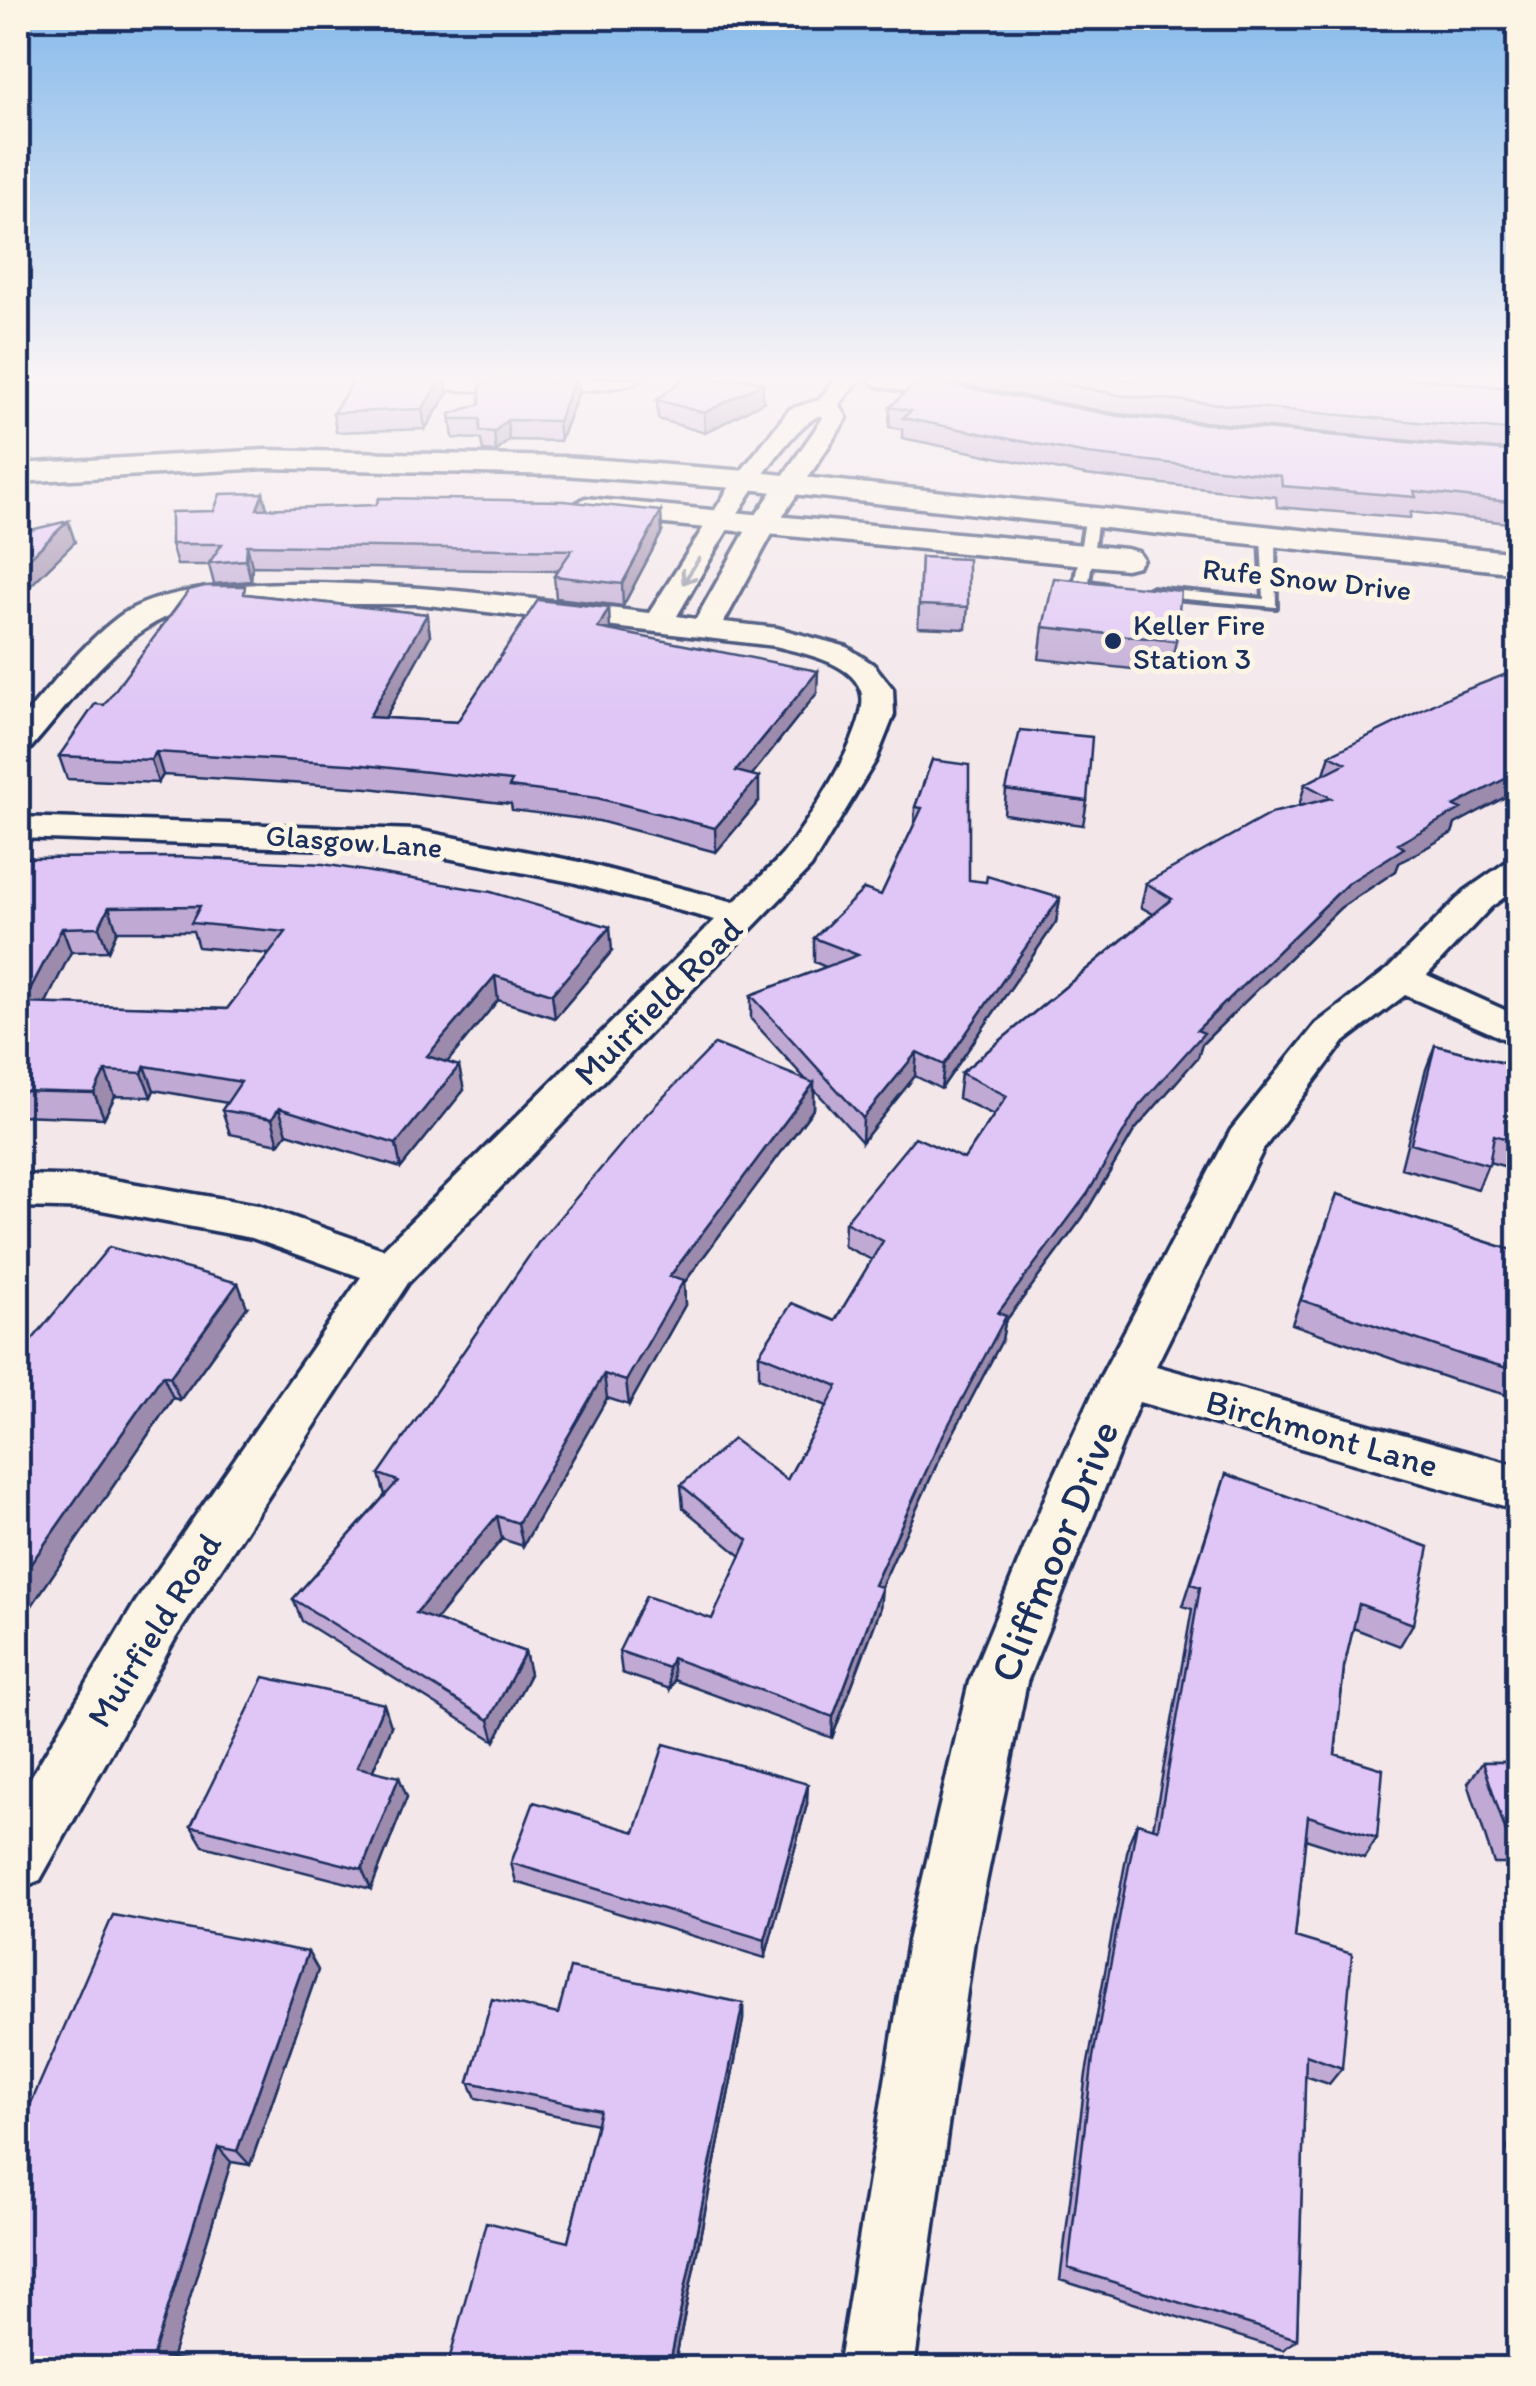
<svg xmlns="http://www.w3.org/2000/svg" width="1536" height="2386" font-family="Itim,sans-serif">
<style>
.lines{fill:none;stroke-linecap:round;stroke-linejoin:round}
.lane-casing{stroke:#1b2f5e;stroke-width:8}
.street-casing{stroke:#1b2f5e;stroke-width:7}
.secondary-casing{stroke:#1b2f5e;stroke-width:7}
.lane{fill:#fcf5e5;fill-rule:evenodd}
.street{fill:#fcf5e5;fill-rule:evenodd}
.secondary{fill:#fcf5e5;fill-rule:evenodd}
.wall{fill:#c0aad4;stroke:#1b2f5e;stroke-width:2.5;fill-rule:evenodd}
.shaded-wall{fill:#9c8bac;stroke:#1b2f5e;stroke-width:2.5}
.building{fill:#dfc6f6;stroke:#1b2f5e;stroke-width:2.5;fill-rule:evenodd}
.oneway{stroke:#8c92a2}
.poi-dot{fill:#1b2f5e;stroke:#fcf5e5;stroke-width:4}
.labels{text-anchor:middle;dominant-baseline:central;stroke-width:10;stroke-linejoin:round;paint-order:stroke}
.far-street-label{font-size:30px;fill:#1b2f5e;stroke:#fcf5e5}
.far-poi-label{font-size:30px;fill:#1b2f5e;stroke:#fcf5e5;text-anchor:start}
.street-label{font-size:35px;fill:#1b2f5e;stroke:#fcf5e5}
.near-street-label{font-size:42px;fill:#1b2f5e;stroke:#fcf5e5}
</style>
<rect width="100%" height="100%" fill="#f3e7ea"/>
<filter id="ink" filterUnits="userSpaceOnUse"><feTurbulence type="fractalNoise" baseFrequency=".01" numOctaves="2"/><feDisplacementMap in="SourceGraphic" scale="20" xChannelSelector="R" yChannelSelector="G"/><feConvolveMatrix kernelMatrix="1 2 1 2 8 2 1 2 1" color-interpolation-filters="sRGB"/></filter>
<g filter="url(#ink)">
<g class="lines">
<g class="lane-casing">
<path id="lane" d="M1086 515 1098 518 1089 582 1109 585V591L1081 590 1074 586Z
M1268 533 1275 537 1276 607 1151 596 1144 592 1151 588 1264 599 1261 537Z"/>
</g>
<g class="street-casing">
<path id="street" d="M350 379H641C618 401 405 387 361 386Z
M836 379H860L839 405 847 418 777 525 724 622 777 628 847 647 874 665 893 689 894 715 876 760 811 867 408 1283 175 1639 40 1880 18 1889V1799L135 1603 361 1277 252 1238 96 1209 18 1207V1175L96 1177 258 1205 383 1249 715 920 572 882 416 852 18 838V817L416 830 575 861 734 902C750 886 768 871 783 854 805 827 873 724 861 691 851 661 801 653 775 646L419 604H210C129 614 81 692 30 749L18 752V723C49 689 80 646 117 618 203 550 537 600 649 613L734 480 790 409 819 400ZM821 415 823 418 749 525 696 619 677 616C702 575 781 427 821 415Z
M867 379H914L979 393 983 398 971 405 878 386Z
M1518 860V887L1491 907 1427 975 1518 1016V1045L1405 995 1344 1042 1264 1148 1156 1366 1518 1466V1510L1139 1402 1027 1682 974 1941 914 2368H838L908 1941 969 1682 1052 1481 1100 1378 1231 1130 1316 1024 1388 969 1465 891 1505 863Z"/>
</g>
<g class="secondary-casing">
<path id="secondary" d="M266 450 564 457 747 471 1518 553V573L747 489 564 475 266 468 18 482V464Z
M585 498 1126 549 1138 552 1143 559 1138 566 1126 569 574 515 569 508Z"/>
</g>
<use href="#lane" class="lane"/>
<use href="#street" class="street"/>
<use href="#secondary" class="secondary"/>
</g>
<path class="wall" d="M1422 379 1518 389V524L1411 512 1410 518 1277 507 1276 497 1085 475 902 438V429L889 427 890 407 1119 416 1518 451 1117 414 939 380Z
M448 393 425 429 336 432 333 413Z
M578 394 560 441 509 440 496 452 483 451 481 439 453 438 450 414Z
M657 400 763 402 705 433 658 419Z
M263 493 267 509 662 532 623 606 556 598 554 576 558 571 252 566 251 581 214 584 209 565H177L171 544 214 511Z
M921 557 968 607 966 629 918 627Z
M247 594 427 614 430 636 385 718 457 722 610 631 817 693 751 775 759 801 716 852 599 821 512 810 511 804 368 788 163 775 158 783 67 779 59 756 104 705Z
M1043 627 1176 641 1169 673 1039 659Z
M1518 673V790L1455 824 1452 833 1399 863 1396 871 1340 908 1202 1044 1198 1057 1134 1131 1083 1217 1005 1322 1002 1340 936 1466 881 1587 880 1610 832 1738 674 1680 670 1689 622 1673 619 1651 712 1619 741 1556 683 1508 681 1485 787 1480 827 1406 759 1378V1354L835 1321 872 1260 844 1246 845 1222 964 1159 994 1115 958 1098 961 1073 1153 914 1141 907 1146 883 1299 806 1305 784 1324 774 1330 755Z
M932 760 969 880 1060 898 1056 922 941 1089 915 1076 862 1142 814 1089V1108L684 1283 685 1305 629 1405 607 1398 523 1546 502 1539 436 1620 525 1652 530 1674 495 1741 302 1621 293 1599 385 1495 379 1474 806 1080 751 1019V995L826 967 814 962V938L881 895 914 825 915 807Z
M1006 790 1087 801 1083 825 1004 814Z
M18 858 612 951 555 1018 498 1000 447 1062 464 1090 401 1168 287 1133 279 1144 230 1134 222 1110 227 1103 154 1090 151 1097 115 1096 104 1118 18 1115ZM117 931H193L198 947 269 954 227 1009 45 1004 71 952 108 951Z
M1435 1045 1518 1067V1170L1489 1162 1478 1189 1401 1168 1426 1069Z
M1337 1194 1518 1252V1398L1453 1380 1292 1324Z
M247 1307 180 1400 173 1398 18 1626V1351L22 1352Z
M1226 1474 1413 1624 1400 1646 1353 1628 1344 1667 1335 1754 1377 1838 1364 1858 1305 1839 1295 1937 1342 2068 1329 2084 1305 2076 1297 2339 1283 2350 1060 2280 1086 2074 1129 1842 1137 1823 1153 1828 1192 1609 1183 1606Z
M1518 1604V1708L1510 1618Z
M391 1726 373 1770 407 1797 371 1889 203 1846 191 1826Z
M1483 1762H1518V1864H1494L1468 1783Z
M807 1804 765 1958 516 1882 511 1863 635 1832Z
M318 1970 250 2165 231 2162 171 2358 18 2368Z
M743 2003V2020L674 2368H447L568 2242 597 2124 476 2098 469 2082 558 2014Z
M1518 2137V2165L1506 2147Z"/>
<path class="shaded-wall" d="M442 379H446L448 393 425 429 422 409Z
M575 379H577L578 394 560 441 558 421Z
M763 383V402L705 433 704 413Z
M507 420 509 440 496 452 494 432Z
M263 493 268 514 257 509Z
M661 511 662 532 623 606 622 584Z
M68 521 75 542 18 598V569Z
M247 545 252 566 251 581 246 560Z
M609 608 610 630 598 628Z
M427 614 430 636 373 740 369 717Z
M18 631 23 646 18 653Z
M818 671 817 693 736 795V771Z
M156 752 163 775 158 783 151 760Z
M1518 767V790L1455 824 1452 833 1399 863 1396 871 1340 908 1202 1044 1198 1057 1134 1131 1083 1217 1005 1322 1002 1340 936 1466 872 1607 874 1585 998 1313 1139 1106 1197 1030 1347 884 1398 844 1454 806Z
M759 777V801L716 852 715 828Z
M1060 898 1056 922 941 1089 944 1065Z
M109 907 117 931 108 951 99 927Z
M610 927 612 951 555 1018 552 994Z
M62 928 71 952 34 1027 23 1003Z
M495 976 498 1000 432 1081 427 1056Z
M917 1052 915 1076 862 1142 863 1118Z
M145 1066 154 1090 151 1097 142 1073Z
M459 1066 464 1090 401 1168 396 1144Z
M105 1071 115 1096 104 1118 94 1093Z
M814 1083V1108L684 1283 685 1305 629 1405 626 1381 670 1276Z
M279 1108 287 1133 279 1144 272 1119Z
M238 1283 247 1307 180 1400 170 1377Z
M604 1374 607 1398 523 1546 518 1523Z
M163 1375 173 1398 18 1626V1582Z
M497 1516 502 1539 423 1635 416 1613Z
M882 1587 880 1610 832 1738 833 1717Z
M525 1652 530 1674 495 1741 489 1720Z
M672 1658 674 1680 670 1689 668 1668Z
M384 1704 391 1726 366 1787 357 1767Z
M399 1777 407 1797 371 1889 362 1869Z
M808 1784 807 1804 765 1958V1940Z
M308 1952 318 1970 250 2165 237 2151Z
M743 2003V2020L674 2368H669Z
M218 2147 231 2162 169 2366 153 2356Z"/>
<path class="building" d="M355 379H442L422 409 333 413Z
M488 379H552L550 381 575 379 558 421 507 420 494 432 480 431V419H451L450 414 480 404V386Z
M683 379H751L763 383 704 413 657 400Z
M920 379 1119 416 1518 452V503L1414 491 1416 497 1282 486 1281 476 1087 454 903 418 911 411 890 407Z
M1038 379H1422L1518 389V431L1119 395Z
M263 493 257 509 376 505 379 498 564 501 661 511 622 584 554 576 572 550 247 545 246 560 209 563 222 544H171V512L214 511 220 494Z
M68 521 18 569V533Z
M921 557 968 559V607L919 605Z
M1054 578 1181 591 1176 641 1043 627Z
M205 586H245L244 594 427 614 369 717 457 722 538 600 609 608 598 628 818 671 736 771 759 777 715 828 597 798 509 787 512 781 363 765 156 752 151 760 59 756 95 704 104 705 189 590Z
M1514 671 1518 673V772L1454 806 1461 809 1398 844 1404 848 1347 884 1197 1030 1204 1033 1139 1106 1088 1193 998 1313 1006 1316 939 1443 874 1585 882 1587 833 1717 672 1658 668 1668 619 1651 646 1596 712 1619 748 1540 681 1485 733 1439 787 1480 838 1386 759 1354 792 1303 835 1321 883 1241 845 1222 915 1137 964 1159 1007 1096 961 1073 1172 899 1146 883 1272 813 1331 798 1305 784 1346 763 1330 755 1455 694Z
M1020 730 1092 737 1087 801 1006 790Z
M932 760 969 765V880L986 882 987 876 1060 898 944 1065 917 1052 863 1118 751 995 858 955 814 938 864 889 881 895 922 808 915 807Z
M180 857 323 864 491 892 610 927 552 994 495 976 427 1056 459 1066 396 1144 279 1108 272 1119 222 1110 241 1082 145 1066 142 1073 105 1071 94 1093 18 1091V858ZM200 906 191 923 286 932 227 1009 23 1003 62 928 99 927 109 907Z
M715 1044 814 1083 670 1276 684 1280 626 1381 604 1374 518 1523 497 1516 416 1613 525 1652 489 1720 293 1599 398 1481 379 1474 538 1243 645 1116Z
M1435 1045 1518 1067V1142L1494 1135 1489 1165 1411 1143Z
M1337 1194 1518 1252V1371L1465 1356 1301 1300Z
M109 1247 238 1283 170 1377 163 1375 18 1582V1351L22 1352Z
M1226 1474 1429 1547 1413 1624 1359 1604 1344 1667 1335 1754 1383 1769 1377 1838 1308 1816 1295 1937 1352 1954 1342 2068 1306 2055 1297 2339 1068 2268 1093 2057 1137 1823 1158 1829 1200 1587 1191 1584Z
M264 1677 384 1704 357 1767 399 1777 362 1869 191 1826Z
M664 1744 808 1784 765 1940 511 1863 534 1802 635 1832Z
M1483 1762H1518V1845H1510Z
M113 1915 308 1952 237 2151 218 2147 153 2356 241 2368H18V2133Z
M570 1968 743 2003 669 2368H447L486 2222 568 2242 600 2110 469 2082 492 1999 558 2014Z
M354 2359 391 2368H352Z"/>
<defs><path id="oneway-shaft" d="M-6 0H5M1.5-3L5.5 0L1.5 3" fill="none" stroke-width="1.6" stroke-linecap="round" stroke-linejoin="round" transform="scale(2.5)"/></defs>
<use class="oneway" href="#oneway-shaft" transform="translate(691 571) rotate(123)"/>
</g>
<linearGradient id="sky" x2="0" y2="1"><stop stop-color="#86baeb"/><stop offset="0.53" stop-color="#faf4f6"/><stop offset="1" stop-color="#faf4f6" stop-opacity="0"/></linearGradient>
<rect width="1536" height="713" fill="url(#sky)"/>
<circle class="poi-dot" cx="1113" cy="641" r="10"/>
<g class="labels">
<g class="far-street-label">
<text transform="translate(1307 579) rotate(6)">Rufe Snow Drive</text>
<text transform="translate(354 841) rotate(4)">Glasgow Lane</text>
</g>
<g class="far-poi-label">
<text x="1133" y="624">Keller Fire<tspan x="1133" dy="34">Station 3</tspan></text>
</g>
<g class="street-label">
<text transform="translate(658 1001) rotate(-45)">Muirfield Road</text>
<text transform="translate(1322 1433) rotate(16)">Birchmont Lane</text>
<text transform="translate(154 1630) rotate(-58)">Muirfield Road</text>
</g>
<g class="near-street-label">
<text transform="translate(1054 1551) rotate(-68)">Cliffmoor Drive</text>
</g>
</g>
<rect width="1536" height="2386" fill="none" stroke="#fcf5e5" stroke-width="60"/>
<rect x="30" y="30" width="1476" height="2326" fill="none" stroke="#1b2f5e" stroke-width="4" filter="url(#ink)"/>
</svg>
